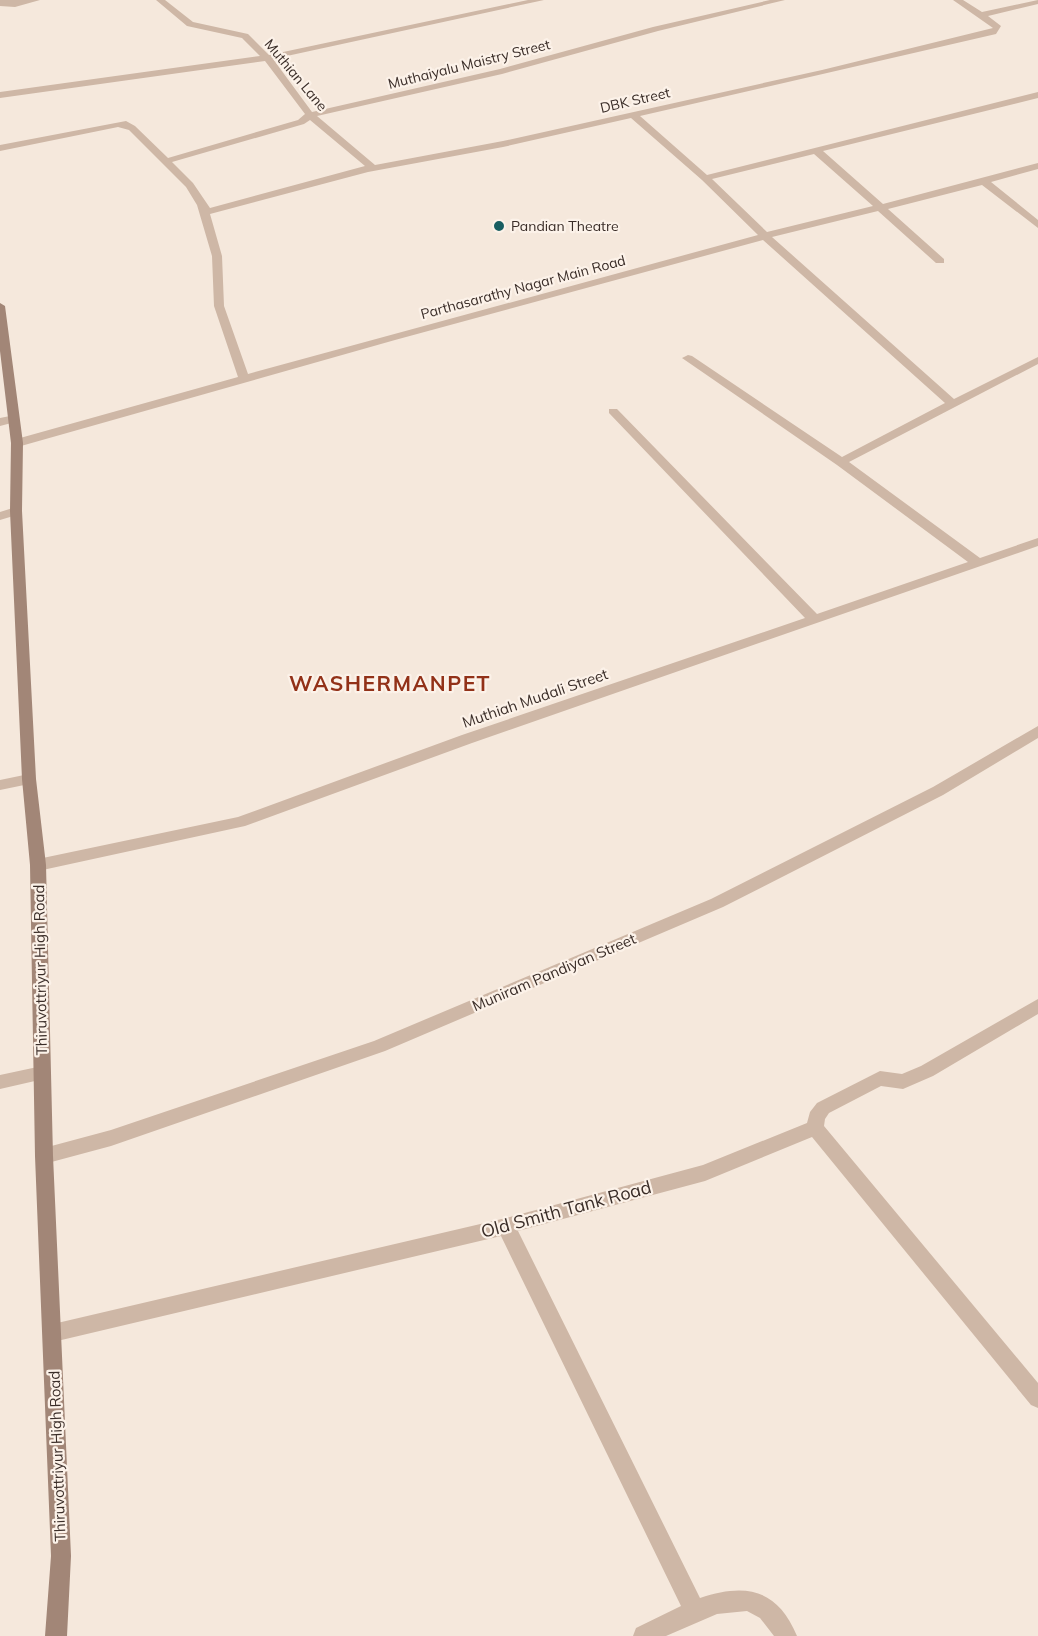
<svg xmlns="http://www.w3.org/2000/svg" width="1038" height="1636" font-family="Mulish,sans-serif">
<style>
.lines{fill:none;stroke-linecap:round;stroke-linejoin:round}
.minor{fill:#ceb7a6;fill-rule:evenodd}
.secondary{fill:#a28677;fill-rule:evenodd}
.poi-dot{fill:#185d60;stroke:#fcf2e9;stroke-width:2}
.labels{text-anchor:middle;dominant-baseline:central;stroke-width:4.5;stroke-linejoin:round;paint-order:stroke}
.far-street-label{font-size:14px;fill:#3a2d28;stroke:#fcf2e9}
.far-poi-label{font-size:14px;fill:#3a2d28;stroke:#fcf2e9;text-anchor:start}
.street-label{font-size:15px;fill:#3a2d28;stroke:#fcf2e9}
.near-street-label{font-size:18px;fill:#3a2d28;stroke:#fcf2e9}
.district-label{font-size:21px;font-weight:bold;letter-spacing:1.5px;fill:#923118;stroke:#fcf2e9}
</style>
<rect width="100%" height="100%" fill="#f5e8dc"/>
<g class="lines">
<path class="minor" d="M0 0H40L15 7 0 6Z
M156 0H165L193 22 248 34 269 55 528 0H544L273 59 312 112 500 69 653 27 770 0H785L658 31 502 74 317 116 375 165 503 141 822 70 993 28 953 0H963L982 12 1038 0V4L988 16 1001 26 996 34 640 116 707 175 1038 92V98L823 151 883 204 1038 163V169L991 182 1038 220V228L982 185 888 209 944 259V263H936L878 211 772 237 954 399 1038 357V364L849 462 980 558 1038 538V546L472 743 245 826 38 871 33 869 30 865 33 861 38 859 238 817 462 735 805 618 609 413V409H617L817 614 968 562 837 465 682 358 688 355 692 356 842 457 945 403 763 240 395 340 21 446H13V440L238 377 214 306 212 256 197 205 186 187 129 130 118 127 0 151V145L126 121 135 126 168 158 298 120 305 114 265 61 0 98V92L260 56 242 38 187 26ZM631 118 702 180 758 235 248 374 224 306 222 256 210 214 368 172 503 147ZM310 120 365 166 210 208 193 183 172 162 304 124ZM814 154 873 206 767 232 712 179Z
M15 415 19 417V421L0 426V418Z
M16 507 20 508 22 511 20 514 0 520V512Z
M1038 726V738L943 795 723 907 385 1051 111 1146 44 1164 38 1162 35 1156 38 1150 44 1148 111 1130 374 1041 711 899 933 787Z
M29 774 34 775 36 779 34 783 0 790V780Z
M1038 999V1014L933 1076 903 1089 881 1086 829 1113 825 1119 824 1126 1038 1383V1408L1031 1405 812 1137 705 1181 518 1231 700 1598C745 1583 777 1588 797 1636H774L760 1618 747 1611 717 1614 666 1636H633L636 1628 681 1606 501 1236 53 1342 46 1340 43 1333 46 1326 53 1324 506 1218 703 1165 807 1123 810 1112 817 1103 880 1071 902 1074 921 1066Z
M42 1066 48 1068 51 1073 48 1078 0 1089V1075Z"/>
<path class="secondary" d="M0 303 5 306 23 443 22 511 36 779 46 865 53 1156 71 1556 67 1636H45L51 1556 35 1156 30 865 22 779 10 511 11 443 0 351Z"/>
</g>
<circle class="poi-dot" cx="499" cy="226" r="6"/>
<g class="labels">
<g class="far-street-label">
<text transform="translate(469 64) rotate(-14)">Muthaiyalu Maistry Street</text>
<text transform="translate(296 75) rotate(50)">Muthian Lane</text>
<text transform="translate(635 100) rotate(-13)">DBK Street</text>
<text transform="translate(523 287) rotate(-15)">Parthasarathy Nagar Main Road</text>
</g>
<g class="far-poi-label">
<text x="511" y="226">Pandian Theatre</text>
</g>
<g class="street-label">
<text transform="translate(535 698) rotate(-19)">Muthiah Mudali Street</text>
<text transform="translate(40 970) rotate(-91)">Thiruvottriyur High Road</text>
<text transform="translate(554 972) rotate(-23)">Muniram Pandiyan Street</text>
<text transform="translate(57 1456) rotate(-92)">Thiruvottriyur High Road</text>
</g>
<g class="near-street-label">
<text transform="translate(566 1209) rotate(-15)">Old Smith Tank Road</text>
</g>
<g class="district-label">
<text x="390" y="683">WASHERMANPET</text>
</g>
</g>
</svg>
